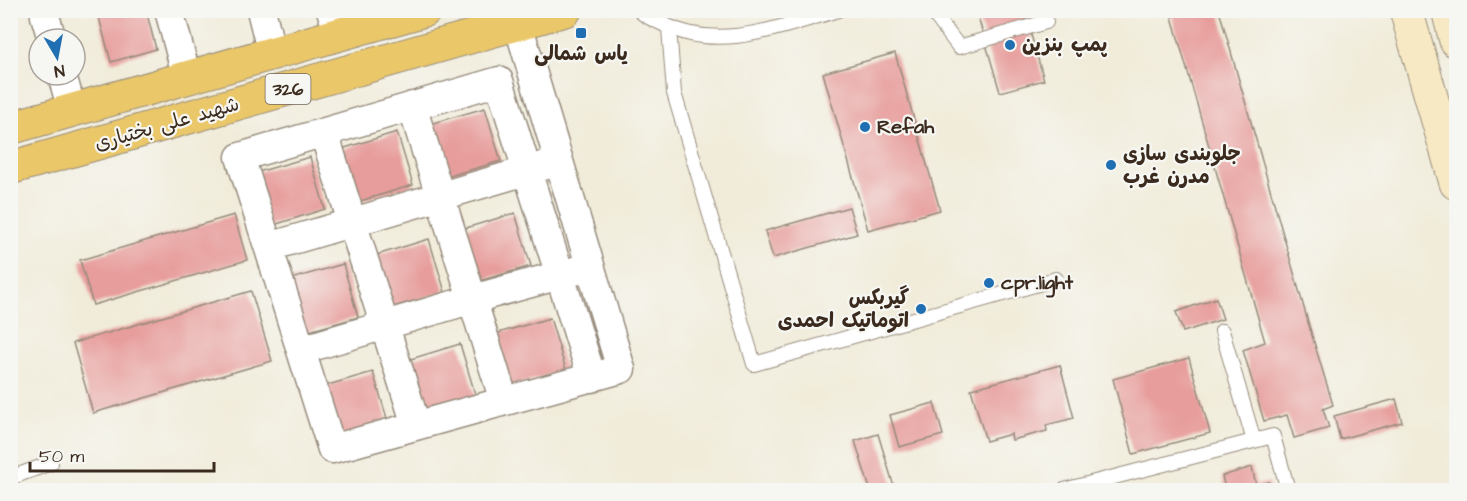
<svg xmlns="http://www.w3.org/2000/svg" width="1467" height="501" font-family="'Architects Daughter','Playpen Sans Arabic',sans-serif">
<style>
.building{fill:#e79d9b}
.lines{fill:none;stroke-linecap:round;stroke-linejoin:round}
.lane-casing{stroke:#968b7c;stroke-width:16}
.street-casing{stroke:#968b7c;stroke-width:31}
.secondary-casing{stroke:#968b7c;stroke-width:35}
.primary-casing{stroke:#968b7c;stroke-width:35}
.lane{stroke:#fff;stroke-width:14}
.street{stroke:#fff;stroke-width:28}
.secondary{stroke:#f7e9c3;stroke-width:33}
.primary{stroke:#eac769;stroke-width:33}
.poi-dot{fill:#1f6fb2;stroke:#f6f6f2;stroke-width:2}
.labels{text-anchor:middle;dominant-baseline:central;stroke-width:4.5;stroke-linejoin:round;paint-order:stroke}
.shield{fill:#f6f6f2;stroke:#73675e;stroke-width:1.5}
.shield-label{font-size:18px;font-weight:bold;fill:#3b2a1e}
.poi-label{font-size:20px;font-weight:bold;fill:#3b2a1e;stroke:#f6f6f2;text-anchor:start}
.street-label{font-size:20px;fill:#3b2a1e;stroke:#f6f6f2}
</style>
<rect width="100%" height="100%" fill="#f6f6f2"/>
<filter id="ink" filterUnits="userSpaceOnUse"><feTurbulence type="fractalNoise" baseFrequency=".0167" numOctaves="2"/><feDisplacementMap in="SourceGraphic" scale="12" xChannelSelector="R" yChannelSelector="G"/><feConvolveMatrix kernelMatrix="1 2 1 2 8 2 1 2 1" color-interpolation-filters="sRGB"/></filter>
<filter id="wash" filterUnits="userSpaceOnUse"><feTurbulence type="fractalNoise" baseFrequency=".008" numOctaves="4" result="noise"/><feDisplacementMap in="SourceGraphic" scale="24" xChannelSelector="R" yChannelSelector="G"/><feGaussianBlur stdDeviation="1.35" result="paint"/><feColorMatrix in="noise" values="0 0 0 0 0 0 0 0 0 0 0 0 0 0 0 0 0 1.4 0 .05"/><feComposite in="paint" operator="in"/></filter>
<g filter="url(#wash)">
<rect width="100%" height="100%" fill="#f1ecda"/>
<g id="blocks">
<path class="building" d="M97 10H146L156 49 111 62Z
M976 10H1024L1044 80 1000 92Z
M1170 10H1219L1310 329 1333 405 1323 409 1329 428 1294 438 1287 415 1264 421 1243 350 1265 342Z
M895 53 940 210 868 230 823 73Z
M485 108 501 161 442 178 426 125Z
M397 132 413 185 354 203 338 150Z
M310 157 325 209 267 227 251 174Z
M849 207 857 234 773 258 765 231Z
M515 213 531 266 472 283 456 231Z
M234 215 247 260 93 305 80 260Z
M429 239 445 292 386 309 370 257Z
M343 264 358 317 299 334 284 281Z
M251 291 272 361 93 413 73 343Z
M1216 298 1223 319 1183 332 1176 312Z
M550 318 566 370 507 388 491 335Z
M460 344 476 397 417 414 401 362Z
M1189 358 1210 433 1133 454 1113 379Z
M1060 365 1074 418 1046 425 1047 431 1012 440 1011 434 986 441 971 389Z
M373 372 389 425 330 442 314 389Z
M1396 399 1402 422 1340 439 1334 416Z
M934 403 943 435 899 447 890 415Z
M878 434 895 490H865L870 489 855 441Z
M1252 467 1256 485 1269 482 1271 490H1217L1225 488 1222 476Z"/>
</g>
</g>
<g filter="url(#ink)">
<use href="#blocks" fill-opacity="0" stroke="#968b7c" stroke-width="1.5"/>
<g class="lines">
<g class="lane-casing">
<path id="lane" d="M639 10C645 17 655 20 663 24 719 53 782 26 838 10
M931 10 959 47 1046 22 1044 10
M669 28 674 93 754 364 1056 279
M1222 331 1254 441
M10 478 51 463
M1064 490 1273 436 1288 490"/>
</g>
<g class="street-casing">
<path id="street" d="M169 10 187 78
M261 10 272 54
M331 10 339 35
M45 16 52 39
M518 24 621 369C525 396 428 422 332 449L240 157 499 81 592 378
M62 75 72 110
M412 106 504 401
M324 133 416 425
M269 247 546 165
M301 350 473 299 578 270"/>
</g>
<g class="secondary-casing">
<path id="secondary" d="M1406 10 1456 183
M1448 10 1456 41"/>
</g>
<g class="primary-casing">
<path id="primary" d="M10 128 425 10
M10 168 565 10"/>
</g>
<use href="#lane" class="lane"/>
<use href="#street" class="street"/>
<use href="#secondary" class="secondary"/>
<use href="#primary" class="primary"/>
</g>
</g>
<g class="poi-dot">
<rect x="575" y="27" width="12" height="12" rx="3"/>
<circle cx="1010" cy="45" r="6"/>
<circle cx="865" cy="127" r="6"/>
<circle cx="1111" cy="165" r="6"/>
<circle cx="989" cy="283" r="6"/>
<circle cx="921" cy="309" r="6"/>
</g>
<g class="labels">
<rect class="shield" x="265.5" y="74" width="45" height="30" rx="4.5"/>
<g class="shield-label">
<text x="288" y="89">326</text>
</g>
<g class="poi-label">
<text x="1022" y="45">پمپ بنزین</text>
<text x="581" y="54" text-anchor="middle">یاس شمالی</text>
<text x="877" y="127">Refah</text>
<text x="1123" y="154">جلوبندی سازی<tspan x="1123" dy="23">مدرن غرب</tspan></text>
<text x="1001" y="283">cpr.light</text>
<text x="909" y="298" text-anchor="end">گیربکس<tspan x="909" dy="23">اتوماتیک احمدی</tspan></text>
</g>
<g class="street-label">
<text transform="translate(167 124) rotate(-16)">شهید علی بختیاری</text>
</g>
</g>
<rect width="1467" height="501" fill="none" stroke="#f6f6f2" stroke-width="36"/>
<g transform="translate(57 57) rotate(170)"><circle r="28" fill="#f6f6f2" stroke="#aba49d" stroke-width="1.5"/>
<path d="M0-4.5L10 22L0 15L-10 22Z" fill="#1f6fb2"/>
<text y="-9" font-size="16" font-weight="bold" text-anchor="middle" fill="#3b2a1e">N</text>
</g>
<path d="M30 462v9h184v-9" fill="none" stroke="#3b2a1e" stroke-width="3"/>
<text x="39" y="462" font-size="18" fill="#3b2a1e" stroke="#f6f6f2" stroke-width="4.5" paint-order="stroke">50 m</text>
</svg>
